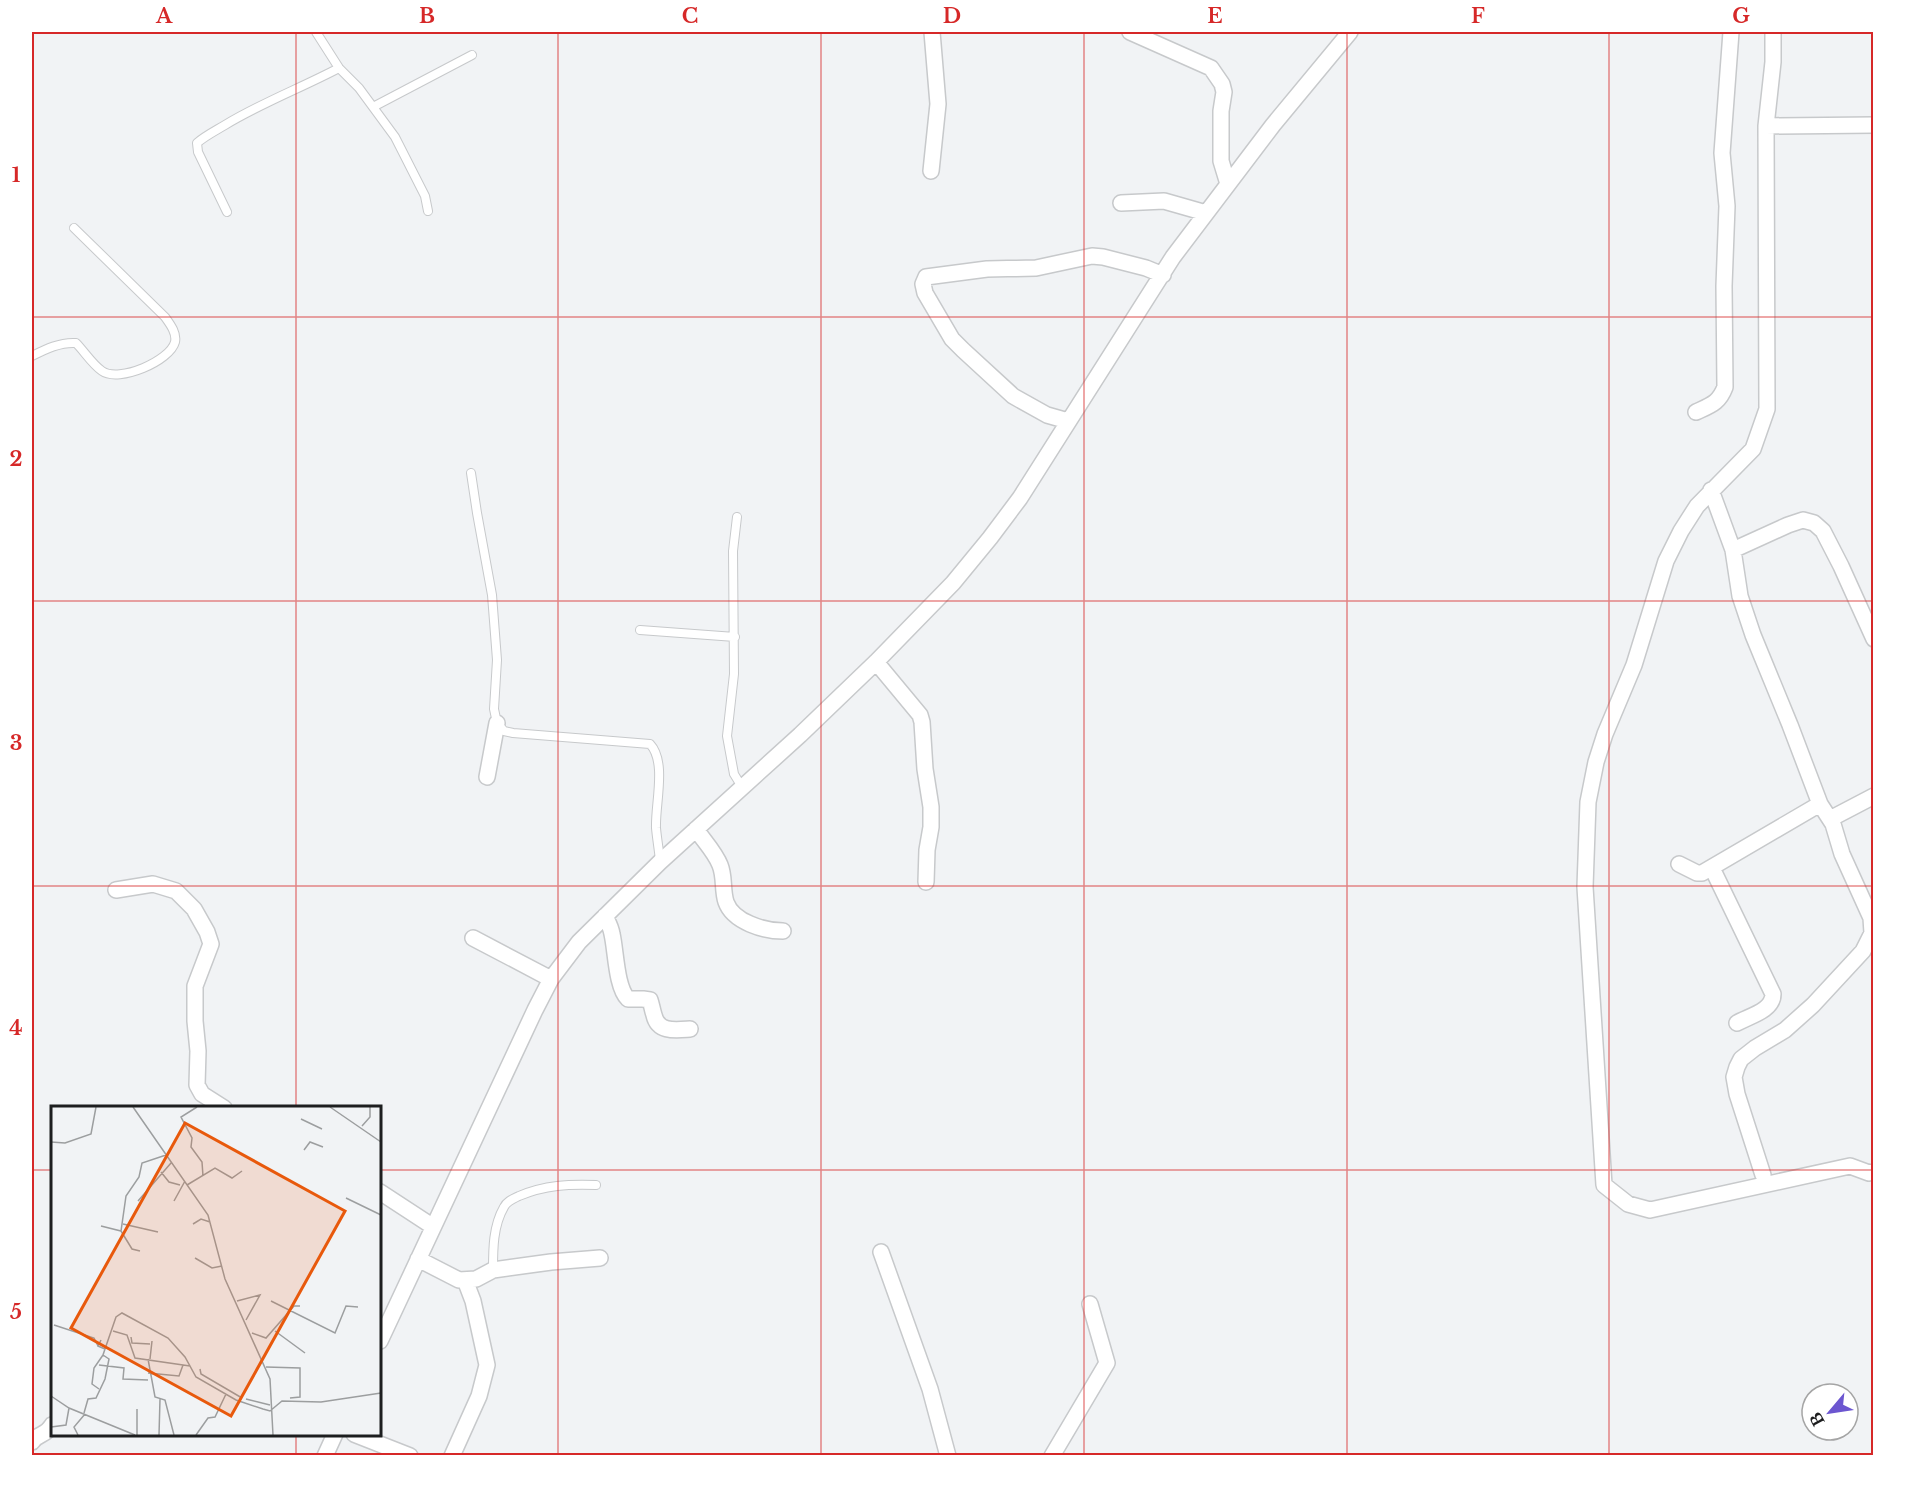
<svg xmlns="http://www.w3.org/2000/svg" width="1905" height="1487" font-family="'Libre Baskerville',serif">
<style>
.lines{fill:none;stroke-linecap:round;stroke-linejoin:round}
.lane-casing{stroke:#c7c9cb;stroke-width:10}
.street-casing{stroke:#c7c9cb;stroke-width:18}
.lane{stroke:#fff;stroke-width:8}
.street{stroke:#fff;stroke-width:15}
.grid{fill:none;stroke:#d62828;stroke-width:1.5;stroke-opacity:0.55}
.inset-road{fill:none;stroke:#9c9e9f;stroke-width:1.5}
.view{fill:#e8590c;fill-opacity:0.15;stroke:#e8590c;stroke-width:3}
.inset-edge{fill:none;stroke:#1d1e1f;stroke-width:3}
.neatline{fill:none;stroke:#d62828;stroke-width:2}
.grid-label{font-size:20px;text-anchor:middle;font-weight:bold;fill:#d62828}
</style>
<rect width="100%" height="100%" fill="#f1f3f5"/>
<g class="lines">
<g class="lane-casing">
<path id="lane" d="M316 32 339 68 359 88 395 137 425 196 428 211
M373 107 472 55
M227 212 198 152 197 143C205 136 215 131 225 125 261 103 301 88 339 68
M32 356C46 349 60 342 76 343 84 351 92 364 102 371 119 383 170 361 175 342 177 333 170 324 165 317L74 228
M471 473 477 513 492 595 497 660 494 709 497 723 504 731 513 733 650 744C667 762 655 804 656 828 657 839 659 850 660 861
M737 517 733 551 734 674 727 736 734 774 742 787
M640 630 735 637
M493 1270C493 1249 493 1226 504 1207 507 1201 513 1199 519 1196 545 1185 569 1184 596 1185"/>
</g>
<g class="street-casing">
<path id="street" d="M1130 32 1211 68 1222 84 1224 92 1221 111V161L1228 184
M1773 32V62L1766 126 1767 409 1753 449 1697 506 1681 531 1666 561 1634 665 1605 734 1596 762 1588 802 1585 887 1604 1185 1628 1204 1650 1210 1850 1166 1869 1173 1874 1172
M1766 126 1874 125
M931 171 938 104 932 32
M1121 203 1164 201 1206 213
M1696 412C1711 405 1719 403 1725 387L1724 286 1727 206 1722 153 1731 32
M1068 421 1047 415 1013 396 963 350 952 339 925 293 923 284 926 277 987 269 1036 268 1092 256 1103 257 1146 268 1163 275
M1711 490 1733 550 1740 596 1753 635 1790 725 1820 804 1833 824 1842 854 1871 918 1872 933 1863 951 1813 1005 1785 1030 1755 1048 1741 1059 1737 1067 1734 1077 1737 1094 1763 1175
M1733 550 1788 525 1803 520 1814 523 1823 531 1841 566 1874 639
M876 662 920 715 922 722 925 769 931 807V827L927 850 926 882
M487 777 497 723
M1830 819 1874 796
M696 829C703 840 715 852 720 865 725 877 722 890 726 902 733 922 764 931 783 931
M1679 864 1697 873H1702L1820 804
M1712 868 1773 994C1773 1011 1749 1016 1737 1023
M116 890 153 884 176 891 194 909 207 932 211 944 195 986V1021L198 1051 197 1085 202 1094 224 1108
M605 916C608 922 611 927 612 934 616 951 616 987 628 999H643L650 1000C652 1006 652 1009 654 1015 658 1033 676 1030 690 1029
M473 938 551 979
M380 1192 432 1226
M881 1252 930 1389 948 1456
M418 1259 459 1280 476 1279 493 1270 551 1262 600 1258
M380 1341 535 1010 551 979 579 942 660 862 800 735 876 662 953 583 990 538 1020 498 1173 257 1273 125 1350 32
M354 1434 410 1456
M32 1442C38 1433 46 1436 52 1425
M325 1456 335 1434
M452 1456 479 1396 487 1365 473 1301 465 1280
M1052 1456 1107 1363 1090 1304"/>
</g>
<use href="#lane" class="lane"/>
<use href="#street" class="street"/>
</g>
<path class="grid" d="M296 32V1108M558 32V1456M821 32V1456M1084 32V1456M1347 32V1456M1609 32V1456M32 317H1874M32 601H1874M32 886H1874M32 1170H52M380 1170H1874M296 1434V1456"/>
<g transform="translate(51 1106)">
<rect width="330" height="330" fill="#f1f3f5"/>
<path class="inset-road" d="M82 1 157 109 174 173 219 273 222 329M146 1 130 11 141 32 140 41 151 56 152 70M279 1 330 36M250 13 271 23M311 20 319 11V1M0 36 14 37 40 28 45 1M253 44 259 36 272 41M110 66 118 76 129 79M136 79 164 62 181 72 191 65M295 92 330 109M87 95 120 57M123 95 134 75M72 118 107 126M142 118 150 113 159 116M50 120 70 125 75 90 88 71 91 57 115 49M70 125 81 143 89 145M144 152 161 162 171 160M186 195 209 189 195 214M220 195 284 227 295 200 307 201M3 219 43 232 47 240M62 225 76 229 84 252 139 260M224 225 254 247M201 227 215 232 243 200H249M80 231 81 237 99 238M54 243 65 211 71 207 117 232 134 251 145 271 185 294 212 303 219 305 231 295 270 296 330 287M97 253 104 291 114 294 123 329M99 253 101 235M48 259 73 262 72 273 97 274M215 261 249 262V291L239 292M149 263 150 268 191 292M97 267 128 270 132 259M48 283 41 278 43 262 52 249M0 290 18 302 84 329M195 293 219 299M33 307 37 293 45 292 54 273 58 253 52 249 54 243 47 240 50 234M0 321 15 319 18 302M27 329 23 321 34 308M86 329V303M108 329 109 293M145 329 157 312 164 311 175 288"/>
<path class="view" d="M134 17 294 105 180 310 20 222Z"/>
<rect width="330" height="330" class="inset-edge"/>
</g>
<rect width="1905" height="1487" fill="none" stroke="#ffffff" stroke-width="66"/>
<g transform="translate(1830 1412) rotate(241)"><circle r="28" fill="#ffffff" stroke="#a5a5a5" stroke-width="1.5"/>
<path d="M0-4.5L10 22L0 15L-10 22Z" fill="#6c56d0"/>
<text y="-9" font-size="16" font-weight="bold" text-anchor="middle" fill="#1d1e1f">B</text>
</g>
<rect x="33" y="33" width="1839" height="1421" class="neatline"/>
<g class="grid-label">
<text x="164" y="23">A</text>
<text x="427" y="23">B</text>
<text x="690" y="23">C</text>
<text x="952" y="23">D</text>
<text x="1215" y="23">E</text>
<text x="1478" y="23">F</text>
<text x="1741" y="23">G</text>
<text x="16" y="182">1</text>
<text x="16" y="466">2</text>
<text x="16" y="750">3</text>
<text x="16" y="1035">4</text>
<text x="16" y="1319">5</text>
</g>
</svg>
